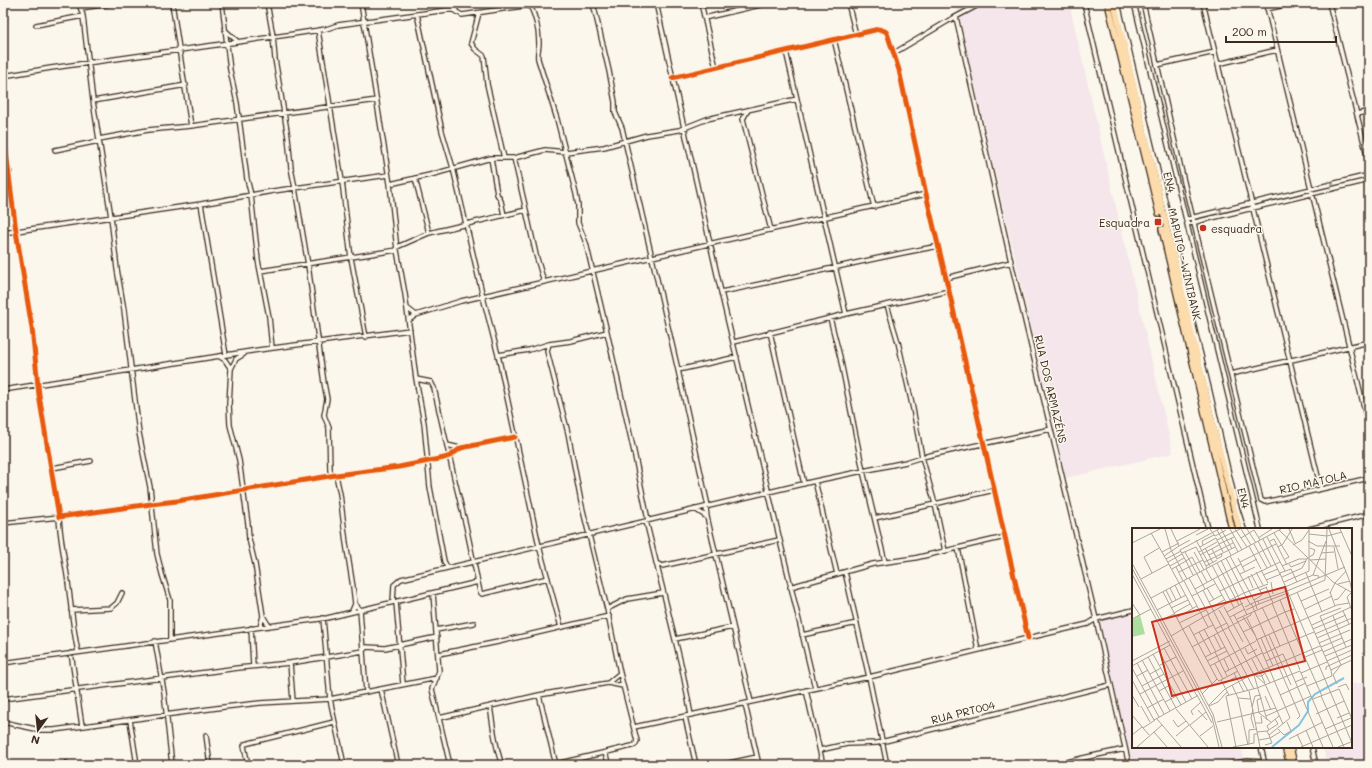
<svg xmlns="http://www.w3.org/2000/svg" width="1372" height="768" font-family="Mali,sans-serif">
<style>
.built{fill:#f4e6eb}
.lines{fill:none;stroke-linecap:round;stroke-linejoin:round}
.minor-casing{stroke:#3b2a1e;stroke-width:6}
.trunk-casing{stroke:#3b2a1e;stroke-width:8}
.minor{stroke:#fbf7ec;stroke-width:3.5}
.trunk{stroke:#fcdcac;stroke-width:5.5}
.cycleway-casing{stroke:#fbf7ec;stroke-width:8}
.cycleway{stroke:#e8590c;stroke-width:5}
.oneway{stroke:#9b9085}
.poi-dot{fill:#c8321e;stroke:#fbf7ec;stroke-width:1.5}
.labels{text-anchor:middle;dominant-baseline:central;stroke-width:3;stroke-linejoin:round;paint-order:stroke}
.street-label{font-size:11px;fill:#3b2a1e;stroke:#fbf7ec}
.poi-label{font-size:11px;fill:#3b2a1e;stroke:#fbf7ec;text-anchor:end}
.inset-river{fill:none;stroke:#84c4e4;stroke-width:2}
.inset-road{fill:none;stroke:#aea59a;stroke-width:1}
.view{fill:#c8321e;fill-opacity:0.15;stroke:#c8321e;stroke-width:2}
.inset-edge{fill:none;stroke:#3b2a1e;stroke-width:2}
</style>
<rect width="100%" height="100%" fill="#fbf7ec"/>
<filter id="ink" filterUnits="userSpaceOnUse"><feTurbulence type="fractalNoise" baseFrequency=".025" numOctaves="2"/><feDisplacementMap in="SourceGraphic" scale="8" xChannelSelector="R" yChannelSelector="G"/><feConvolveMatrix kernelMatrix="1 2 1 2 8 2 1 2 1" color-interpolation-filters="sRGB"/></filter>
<g filter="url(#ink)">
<path class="built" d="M956 3H1069L1173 453 1066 478Z
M1133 611V747H1241L1246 765H1133L1099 620Z
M1369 682V765H1327L1323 747H1351V684Z"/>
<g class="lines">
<g class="minor-casing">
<path id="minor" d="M79 3 83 16 93 101 111 217 117 269 124 310 139 433 150 487 157 554 162 574 170 600V639
M172 3 191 126 377 100
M222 3 230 70 237 103 247 179 251 195 258 260 269 317 272 348
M267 3 273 36 275 59 288 137 291 168 295 188 308 265 324 383 327 399 324 415 329 428 330 470 331 474 336 475 340 494 346 543 353 587 355 604 352 611
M361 3 390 184 397 250 405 294 416 379 431 382 434 388 454 477 466 526 480 592 482 594 548 578
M455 3 456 12
M529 3C535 15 539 30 539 43 539 48 537 53 538 59L557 119 576 194 578 205V223L586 243 607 332 634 452 648 520
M593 3 609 71 615 102V112L622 128 678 370 708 506
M656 3 721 292 815 688
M701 3 716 68
M848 3 856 35
M1084 3 1208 529
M1118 3 1172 230 1195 331 1210 392 1236 504 1244 529
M1134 3 1260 529
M1143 3 1184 182 1261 500 1265 502 1369 478
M1203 3 1321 489
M1266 3 1369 428
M1329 3 1369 163
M81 8 116 3
M1267 9 1293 3
M479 13 471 43 475 49 484 56 487 84 504 158
M417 14 442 131 453 168 483 297 498 355 539 546 561 627
M956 17 1011 262 1096 619 1129 765
M704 18 769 3
M36 25 83 16
M318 30 342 181 351 258 366 337
M226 31 237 41
M834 39 874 207
M786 51 846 314
M894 53 948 21 982 3
M1218 64 1277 50
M1157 65 1215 52
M3 76 51 68 287 35 326 29 338 25 447 10H453L462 15 545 3
M672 78 879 29 885 31 887 33 899 70 926 194 949 291 1028 638
M93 101 186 85
M748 110 743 119 771 230
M1357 114 1369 111
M3 128 16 231 32 328 39 395 59 517 151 504 177 501 336 475 399 467 444 458 450 456 461 448 515 437
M99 139 148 130 191 126
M55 150 99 141
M491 158 497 194 501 201 504 215
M514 158 526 210
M3 173 10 172
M390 184 434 174 491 158H514L545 150 566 152 604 147 647 135 679 130 707 119 797 99
M201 204 273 191 388 175
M1186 219 1369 175
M1187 224 1369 180
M3 233 201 204 226 355
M429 233 526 210 536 255 544 282
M397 247 429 233 415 178
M260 271 397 250
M946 278 1011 262
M721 292C794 278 866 259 939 246
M887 305 898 342 913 409 922 457 935 504 945 551
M407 308 416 315
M830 318 840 357 863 471 885 562
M409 320 416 315 461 301 926 194
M770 332 804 484
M734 342 846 314 949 291
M549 344 547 351 568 433 581 502 607 609 620 673 637 741 635 745 632 746 556 764
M498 355 529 350 549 344 571 341 607 332
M220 357 225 360 231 369 229 404 230 425 239 460 248 524 249 539 255 564 263 616 260 627
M231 369 236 359 244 354
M678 370 737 357
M1231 374 1369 342
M416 379 424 423 430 487 444 561 447 567
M3 390 258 350 410 330
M447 445 460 448
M52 468 91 461
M815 481 837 574
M706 507 707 517 751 702
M695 509 707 517
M875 518 994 490
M646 521 682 668 691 715
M3 523 59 517C60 539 65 560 68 582 71 605 73 629 78 652
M1309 529 1369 514
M958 548 978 650
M656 563 662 566 779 540
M845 572 869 677 887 765
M790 587 873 564 915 558 1005 537
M433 593 439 671 432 689 450 765
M393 602 394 585 401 579 815 481 906 462 922 457 1051 429
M396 602 403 684
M355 604 360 610 366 692
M607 609 627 599 663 593
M71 610 111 608 117 603 122 593
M263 616 269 626
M251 628 253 666
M436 630 474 623
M802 635 857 623
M675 639 733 627
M155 641 164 692 172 765
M71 653 82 726
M439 654 498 642 609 616
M3 663 327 618 478 582
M290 663 363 651 366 647 385 648 437 637
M608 683 623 686
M381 689 398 765
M806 690 823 765
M539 695 556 765
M3 699 238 668 290 663 293 701
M745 704 759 765
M490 706C493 725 495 747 502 765
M685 717 696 765
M439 718 539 695 608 683 620 673
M130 720 137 765
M3 722 40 730H54L224 707 260 703 330 699 323 618
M634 727 869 677 1028 638 1088 624 1096 619 1133 610
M206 735 210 765
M1261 747 1265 765
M1312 747 1316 765
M820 750 847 744 877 743 1110 685
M605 753 609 765
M66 763V765
M248 765 244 746 245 744 334 722
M344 765 330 699 437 678
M720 765 757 757
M1056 765 1083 758 1125 749
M1225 765 1247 761 1265 762"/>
</g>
<g class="trunk-casing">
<path id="trunk" d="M1108 3 1159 213
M1114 3 1216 437 1239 529
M1162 229 1232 529
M1285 747 1290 765
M1290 747 1294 765"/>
</g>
<use href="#minor" class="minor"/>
<use href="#trunk" class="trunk"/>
<g class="cycleway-casing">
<path id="cycleway" d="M672 78 879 29 885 31 887 33 899 70 926 194 949 291 1028 638
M3 128 16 231 32 328 39 395 59 517 151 504 177 501 336 475 399 467 444 458 450 456 461 448 515 437"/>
</g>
<use href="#cycleway" class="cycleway"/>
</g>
<defs><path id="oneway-chevron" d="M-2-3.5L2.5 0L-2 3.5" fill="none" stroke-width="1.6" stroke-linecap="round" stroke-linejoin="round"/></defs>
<g class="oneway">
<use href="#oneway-chevron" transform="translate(1331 184) rotate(-13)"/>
<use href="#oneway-chevron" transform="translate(1219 211) rotate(-13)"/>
</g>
</g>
<g class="poi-dot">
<rect x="1154" y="218" width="8" height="8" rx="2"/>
<circle cx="1203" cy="228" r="4"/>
</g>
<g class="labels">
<g class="street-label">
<text transform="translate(1170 182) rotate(76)">EN4</text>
<text transform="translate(1185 264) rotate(77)">MAPUTO - WINTBANK</text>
<text transform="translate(1051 389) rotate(77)">RUA DOS ARMAZÉNS</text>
<text transform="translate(1313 482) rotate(-13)">RIO MATOLA</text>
<text transform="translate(1244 498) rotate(76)">EN4</text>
<text transform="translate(963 712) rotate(-14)">RUA PRT004</text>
</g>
<g class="poi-label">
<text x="1150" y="222">Esquadra</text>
<text x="1211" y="228" text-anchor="start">esquadra</text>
</g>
</g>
<g transform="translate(1132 528)">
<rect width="220" height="220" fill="#fbf7ec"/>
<path d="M8 87 13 106 0 109V92Z" fill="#acde9f"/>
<path class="inset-river" d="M140 219 167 197 176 183V174L183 166 212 150"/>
<path class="inset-road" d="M33 1 39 22 55 51M78 1 83 8 94 2M89 1 100 21M98 1 110 22M103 1 115 19M109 1 119 17M115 1 124 15M157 1 163 15M197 1 218 54 220 64 215 69 220 83M208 1 220 28M85 2 99 27M147 2 201 54 219 64M19 5 34 31M142 5 157 29 153 31M177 6 195 8M64 7 76 1M195 8 210 4M135 9 153 43M99 10 106 24M109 10 122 2 128 12M126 10 140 1M131 11 149 48 220 215M64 12 78 38M45 13 68 1M126 13 139 38M138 13 142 11 155 37M176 13 185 18H208M0 15 28 1M87 16 102 9M122 16 135 40M71 17 70 13 82 7M161 17 170 12 177 2M47 18 58 12M117 18 129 41M68 19 84 10 85 12M146 19 151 16 160 1M202 19 206 41M73 20 79 31 103 19M80 21 85 31 90 28 89 25M48 22 87 1M30 24 47 15M53 24 65 46M62 24 72 42M67 24 85 14M91 24 85 12 108 1M50 25 64 19 71 32M189 25 202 24M68 27 87 17M77 27 101 15M32 28 47 18 39 1M98 28 123 74 113 79M177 29 181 27 183 22 178 20M94 30 112 65 98 72M106 30 113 44M89 32 115 87M178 32 194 31M36 34 50 26M72 34 79 31 81 35M108 34 144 16M0 35 81 186 90 219M85 35 107 77M157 36 159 39 174 33M80 37 102 80M38 38 52 30M74 38 85 32M150 38 167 31H175M44 39 51 53M110 39 125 31M0 40 80 189 87 219M40 41 54 33 48 22M74 41 80 52M129 42 136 55M69 43 75 54M47 44 71 32 75 40M124 44 131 57M20 45 12 29 27 20M148 45 159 41 165 54M174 45 190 84M0 46 38 117M65 46 73 61M108 46 123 39M119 46 128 63M61 47 54 33 60 29 68 44M131 47 146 41M181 47 194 13M116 48 121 60M150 49 170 40 176 29M57 50 77 87M9 51 37 36M81 51 95 76M134 52 149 46M52 53 76 99M139 54 141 66M152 54 177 43V1M47 55 34 31 49 23M47 55 61 81M206 56 218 53M43 57 49 70M134 59 141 75M153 59 181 47 187 48 186 50M38 60 44 72M75 60 82 72M63 61 109 36M34 62 40 74M71 62 82 84M88 63 148 34M155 63 213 39M31 64 80 156M165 64 199 142 209 137 188 88 209 80M198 64 203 78M198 65 203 55 214 43M60 68 83 56M19 70 149 1M122 72 130 67 128 62 135 59M148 72 153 84 162 81M202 72 206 71 214 61M126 73 127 76 156 65M169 73 197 61M77 74 90 67M0 75 8 87M119 75 168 188 165 191M140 75 168 142M118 76 112 65 136 56M80 79 92 72M92 79 111 114M130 79 142 104M39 80 56 72M125 81 123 74 155 63M173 81 200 68M25 82 54 67M87 82 97 99M114 82 127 76M211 83 217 96M82 84 91 102M95 84 111 75M42 85 58 76M76 87 116 163M102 87 132 142M201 88 214 119M98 89 113 81M111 89 123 107 158 190 137 207 135 203M44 90 65 78M115 90 123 107M0 91 19 81M105 91 193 52 195 1M30 92 42 86M47 95 74 82M180 97 219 79M57 98 85 151M96 99 121 145 133 156 151 196M72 101 84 124M83 101 95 95M181 101 214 87M91 102 122 161M67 104 79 126M111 104 153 84 190 168M142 104 148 118 182 104M183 106 220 90M61 107 81 97M82 107 89 121M137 107 159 157M39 108 99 73M129 110 141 138M185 110 220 95M124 112 205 77 217 75M187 115 218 102M60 119 119 87V85M189 119 210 110M32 120 60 171M113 120 116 126 125 121M27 123 54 174M83 124 95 148M191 124 220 111M21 126 49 177M131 126 148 118M193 128 220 117M16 129 44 180M73 129 93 119M173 129 190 122M92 131 97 142M120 131 126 143M10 132 38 183M0 133 38 113M75 133 95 123M134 133 151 126 160 146M195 133 220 122M5 135 32 186M83 136 91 151M28 137 44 129M0 138 38 117 65 168 22 192 0 152M78 138 124 113M0 140 27 189M194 142V139L220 127M93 144 130 125M128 144 133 155M102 145 112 164M18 146 29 140M160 146 191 219M122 147 135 192M5 148 16 142M124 148H130L133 145 138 155M85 151 87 153 106 143M89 152 97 167M163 154 175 149M91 156 104 149M205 156 201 147 209 137 220 132M100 157 106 170 118 171M10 158 32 146M175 158 200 148 199 142M206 159 214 156 217 162M27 163 38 157M117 163 128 219M8 166 51 143M70 166 85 151M0 167 7 179M65 167 80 195M148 167 174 155M133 168 139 182M179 168 201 219M189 168 212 219M106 170 116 217M130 170 125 172 127 185 139 194M181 171 207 161 220 191M33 174 50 165M77 177 93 161 119 147 188 118M9 178 18 194M77 178 86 174 95 164M120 179 123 168 129 167M15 180 32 171M44 181 76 219M121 181 119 190 122 200M66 182 75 192M184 186 212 173M0 187 17 207M61 187 59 183 69 174M134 188 179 168 169 145 195 134M205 190 217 185M25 191 49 219M41 192 46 199 54 193M85 194 144 180M123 195H130L129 188M58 197 74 184M11 200 23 192M146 201 152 207 159 203 155 194M193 201 219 190M137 202 135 198 147 188M174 202 181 219M22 204 35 219M125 204 135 203 146 196 143 191M165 206 171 219M0 207 10 199M137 207 138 210 148 204M44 208 57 197M68 208 81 198M157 211 191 194M127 212 138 210 140 215 133 217M117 216 122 215V206H125M5 219 30 197M101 219 117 216V202L125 201M104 219 94 168 125 160 168 143 169 145M169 219 220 197M206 219 219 214"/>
<path class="view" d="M153 59 173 133 40 168 20 94Z"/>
<rect width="220" height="220" class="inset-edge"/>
</g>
<rect width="1372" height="768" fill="none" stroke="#fbf7ec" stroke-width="16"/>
<rect x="8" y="8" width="1356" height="752" fill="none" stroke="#3b2a1e" stroke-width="1.5" filter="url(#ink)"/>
<g transform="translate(38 730) rotate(195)" stroke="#fbf7ec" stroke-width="3" paint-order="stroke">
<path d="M0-3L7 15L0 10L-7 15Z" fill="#3b2a1e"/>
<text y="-6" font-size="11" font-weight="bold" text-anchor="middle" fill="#3b2a1e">N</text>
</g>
<path d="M1226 36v6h110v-6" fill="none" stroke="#3b2a1e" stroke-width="2"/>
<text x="1232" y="36" font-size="12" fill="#3b2a1e" stroke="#fbf7ec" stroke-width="3" paint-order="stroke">200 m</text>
</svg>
